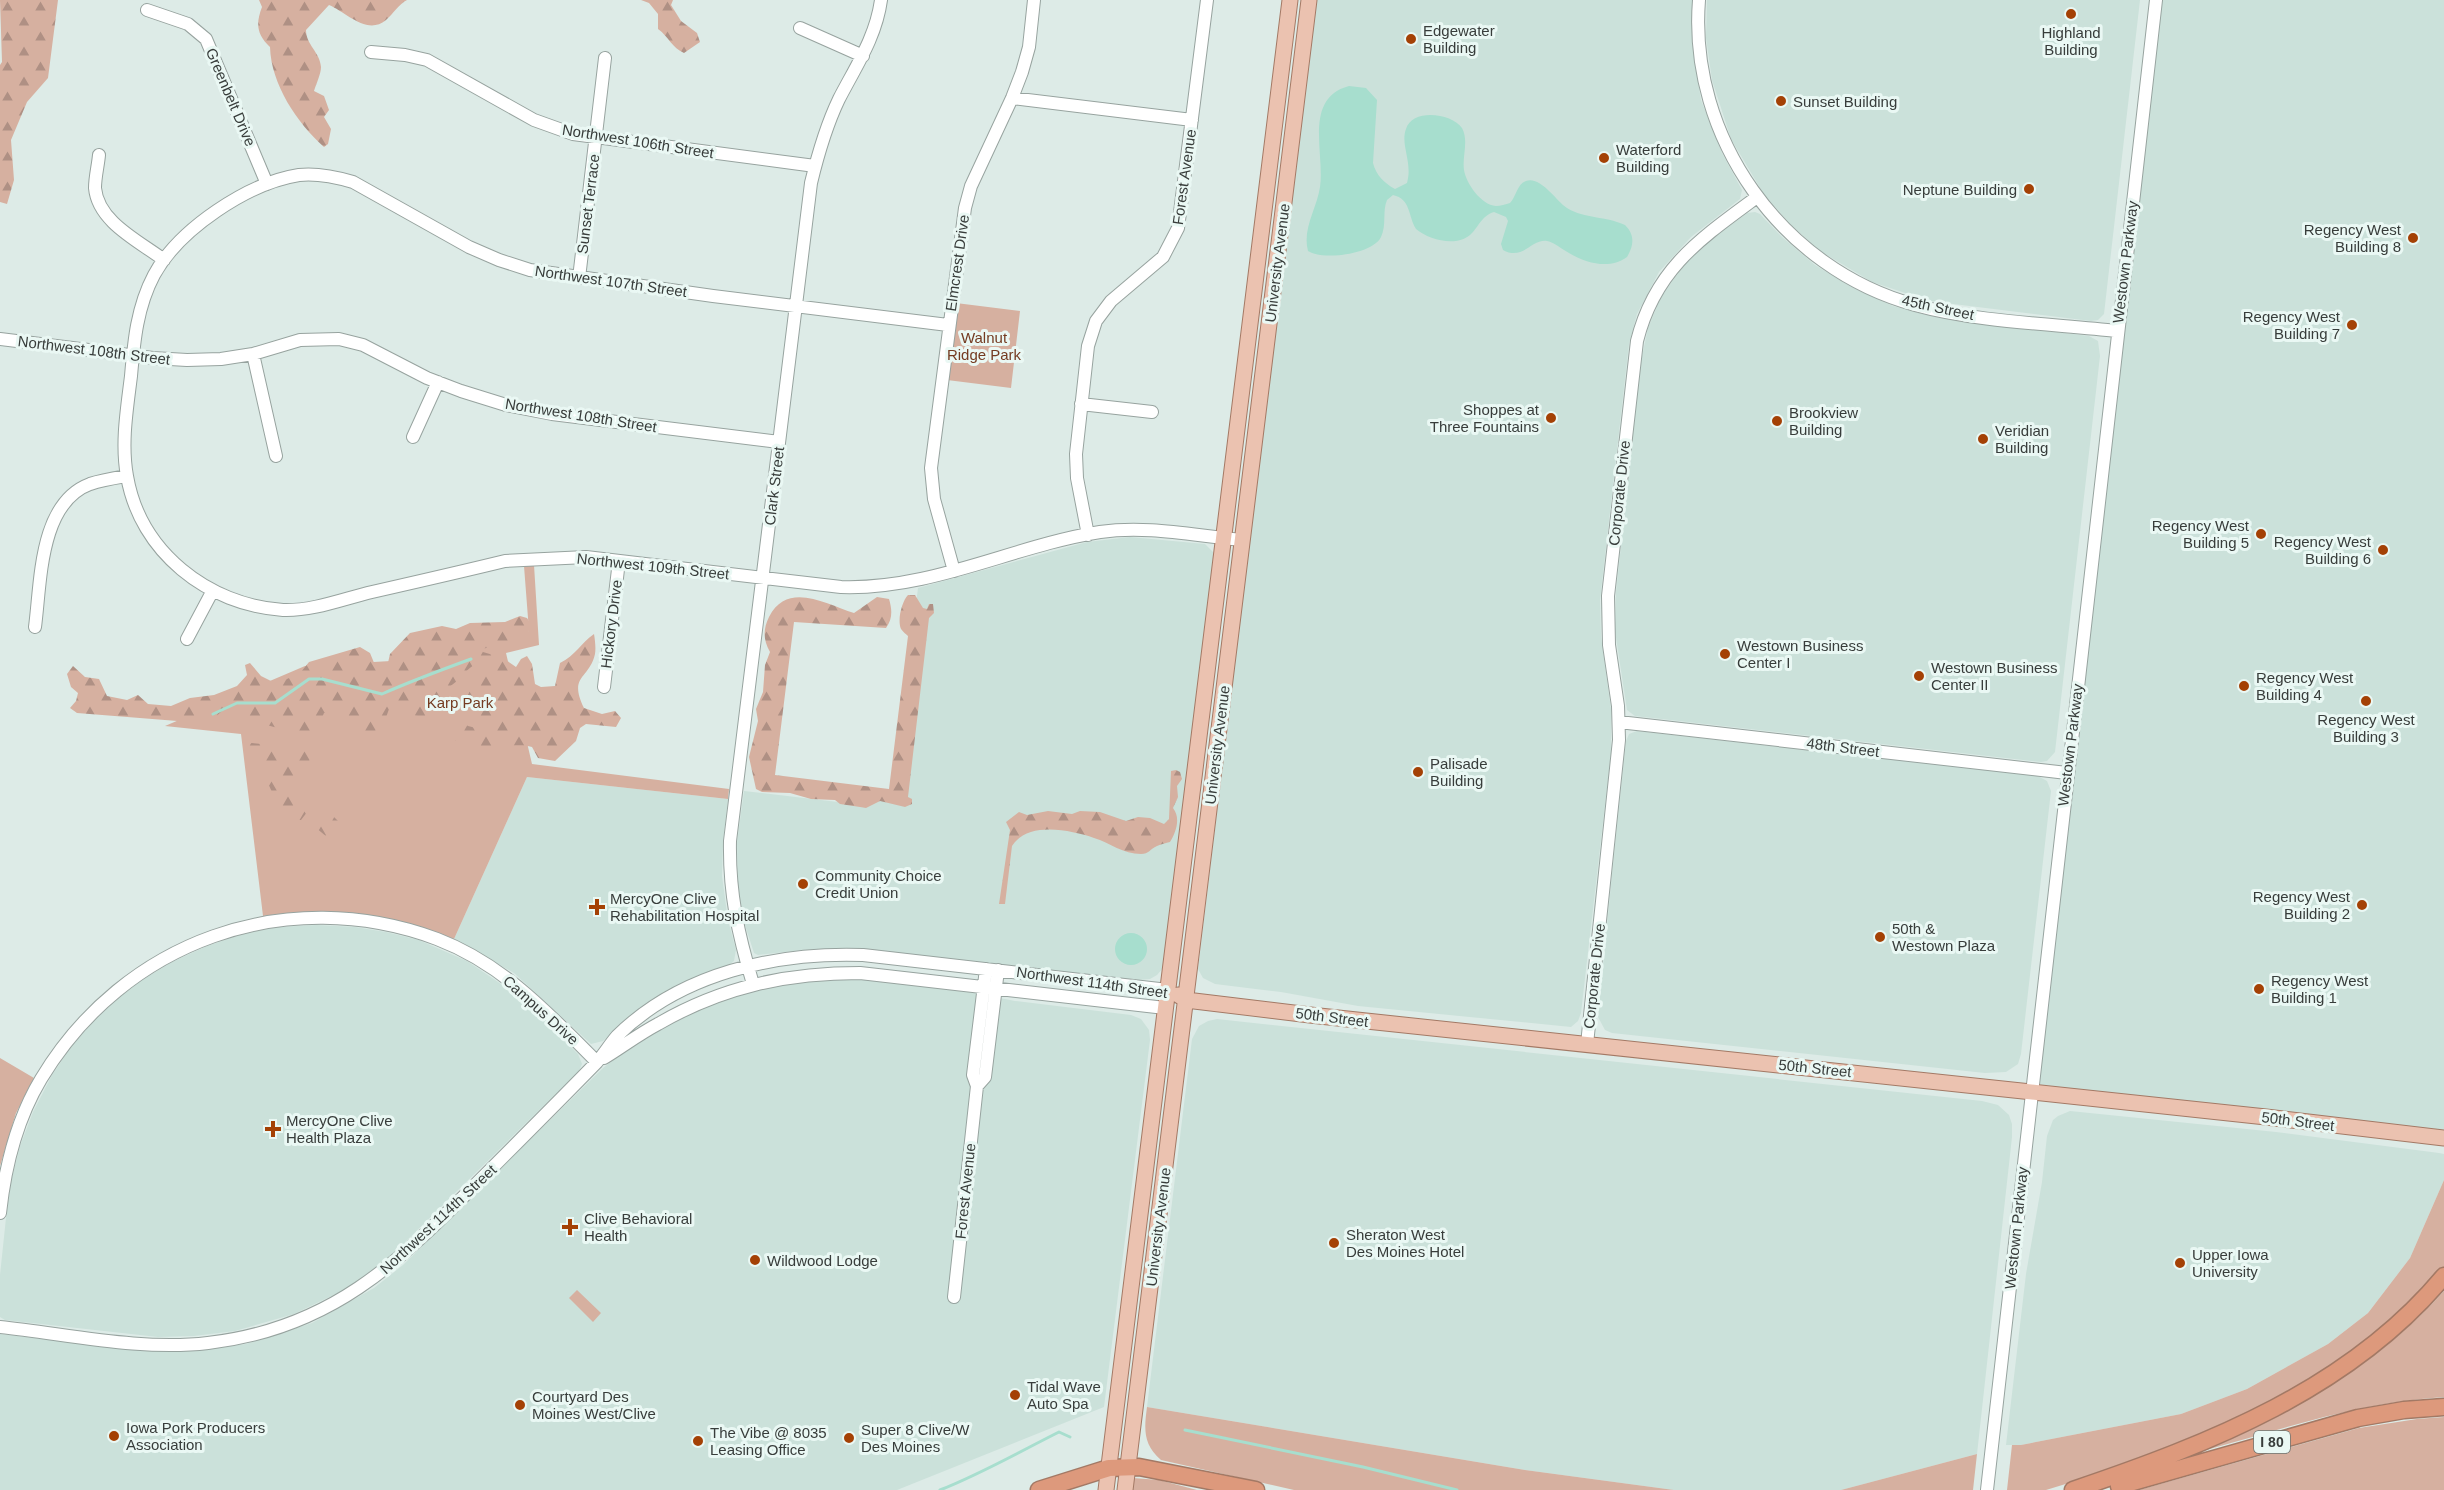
<svg xmlns="http://www.w3.org/2000/svg" width="2444" height="1490" font-family="Helvetica,sans-serif">
<style>
.built{fill:#cbe1da}
.green{fill:#d6b0a0}
.forest{fill:url(#forest-firs)}
.water{fill:#a7dece}
.lines{fill:none;stroke-linecap:round;stroke-linejoin:round}
.stream{stroke:#a7dece;stroke-width:3}
.minor-casing{stroke:#97a39f;stroke-width:14}
.major-casing{stroke:#a37965;stroke-width:17}
.highway-casing{stroke:#a37965;stroke-width:19}
.minor{stroke:#fff;stroke-width:12}
.major{stroke:#ebc2b0;stroke-width:15}
.highway{stroke:#dd997c;stroke-width:16}
.poi-dot{fill:#a44105;stroke:#eaf8f4;stroke-width:2}
.labels{text-anchor:middle;dominant-baseline:central;stroke-width:6;stroke-linejoin:round;paint-order:stroke}
.shield{fill:#eaf8f4;stroke:#6d7572;stroke-width:1.5}
.shield-label{font-size:14px;font-weight:bold;fill:#383d3b}
.poi-label{font-size:15px;fill:#383d3b;stroke:#eaf8f4;text-anchor:start}
.street-label{font-size:15px;fill:#383d3b;stroke:#eaf8f4}
.park-label{font-size:15px;fill:#743b21;stroke:#eaf8f4}
</style>
<defs>
<pattern id="forest-firs" width="22" height="20" patternUnits="userSpaceOnUse" patternTransform="scale(1.5)"><rect width="22" height="20" fill="#d6b0a0"/><path d="M5 1l3.5 6h-7zM16 11l3.5 6h-7z" fill="#af9084"/></pattern>
</defs>
<rect width="100%" height="100%" fill="#ddebe7"/>
<path class="built" d="M1315 0H1692V43L1701 100 1722 153 1742 190 1740 199 1691 237 1659 272 1637 314 1629 344 1600 600 1601 637 1611 709V753L1581 1013 1578 1021 1571 1027 1358 1006 1281 992 1215 984 1203 978 1198 969Z
M1707 0H2140L2104 314 2098 320 2091 321 1929 301 1872 282 1820 251 1790 224 1763 193 1731 139 1712 80 1706 38Z
M2156 0H2444V1138L2031 1091Z
M1755 212 1760 214 1782 237 1815 265 1853 288 1893 306 1935 317 2089 336 2098 341 2100 356 2055 752 2047 761 2041 762 1635 716 1627 710 1615 631 1616 592 1641 361 1648 328 1661 297 1686 262 1706 243 1747 213Z
M1130 537 1205 544 1213 552 1215 559 1163 968 1157 975 1150 979 1139 980 850 948 803 950 758 955 754 953 742 916 738 891 737 842 744 791 863 805 892 794 918 588 1087 542Z
M1637 731 2038 776 2047 781 2051 791 2021 1054 2018 1064 2006 1072 1985 1073 1612 1033 1605 1030 1598 1017 1612 874 1626 741 1629 734Z
M527 777 728 799 723 841 722 876 728 920 736 950 734 961 729 965 679 985 642 1008 603 1041 591 1044 514 973 454 939Z
M317 925 355 927 386 932 419 940 467 961 516 994 530 1006 578 1054 582 1064 579 1071 390 1257 344 1290 294 1314 235 1331 194 1336 158 1337 5 1320 0 1317V1275L6 1218 11 1182 20 1146 33 1112 52 1075 71 1047 93 1022 117 999 142 980 172 962 207 946 243 934 278 927Z
M839 979 870 980 969 992 1015 1001 1131 1015 1141 1019 1149 1030 1150 1040 1104 1407 897 1490H0V1334L137 1350 192 1351 246 1344 312 1323 374 1288 403 1265 603 1068 633 1045 686 1014 736 995 801 980Z
M1217 1019 1982 1101 1998 1105 2009 1115 2012 1124V1137L1977 1454 1841 1490H1674L1525 1470 1147 1407 1192 1039 1199 1026 1208 1021Z
M2070 1111 2276 1132 2439 1153 2444 1154V1180L2410 1258 2368 1313 2328 1344 2247 1389 2181 1414 2021 1445H2006L2026 1274 2042 1182 2047 1136 2053 1120 2058 1116Z"/>
<path class="green" d="M956 303 1020 311 1011 388 947 380Z
M534 565 539 645 506 653 532 764 729 789 728 799 527 777 454 939C393 913 329 906 263 916L241 734 165 726 305 666 408 660 529 631 524 566Z
M0 1058 34 1078 16 1113 0 1166Z
M2444 1180V1267L2424 1291 2359 1349 2278 1398 2182 1443 2108 1471 2046 1490H2007L2012 1445H2021L2181 1414 2247 1389 2328 1344 2368 1313 2410 1258Z
M577 1290 601 1313 593 1322 569 1298Z
M2444 1291V1397C2362 1402 2285 1428 2206 1450V1447C2252 1425 2300 1405 2342 1378 2380 1353 2414 1324 2444 1291Z
M1147 1407 1525 1470 1674 1490H1294L1161 1460C1143 1445 1144 1429 1147 1407Z
M2444 1417V1490H2139L2359 1428 2417 1419Z
M1977 1454 1973 1490H1841Z
M1133 1478 1159 1480 1197 1490H1132Z"/>
<path class="forest" d="M0 0H58L48 78 27 102 11 140 14 180 7 204 0 202V65L2 62Z
M259 0H407C399 4 393 14 386 20 367 36 346 12 329 5L306 30C306 45 320 52 321 67 321 74 316 84 314 91L324 96 329 110 324 117 331 129 328 144 324 147C297 123 271 84 270 47 256 34 256 23 262 7Z
M641 0H673L671 5 681 21 697 33 700 42 684 53C672 48 669 37 658 29V14L649 3Z
M908 595H915L923 608 927 609 929 604H933L934 613 929 618 908 797 912 799V804L905 807 880 801 866 808 860 807 840 804 835 800 811 799 790 793 762 792 756 789 749 757 758 721 756 709 763 692 765 665 770 652C763 640 763 629 769 617 788 580 827 605 854 613L877 597 889 599C892 609 893 619 886 628L794 622 775 775 889 789 908 636C906 634 903 632 901 629 897 620 902 601 908 595Z
M520 616 527 618 531 624 528 634 483 649V652L503 658 516 667 521 659 527 656 532 664 535 684 541 687 555 686 560 663C575 656 581 643 594 634 595 640 596 648 595 654 589 680 568 675 584 708L602 714 615 711 621 718 616 727 586 724 580 728 576 741 555 761 538 758 532 747C521 744 512 747 502 745L499 751C481 752 470 749 455 740V725L462 721 468 726 476 728 479 724 478 717 466 711 464 703 480 670 474 665C464 671 459 681 449 687V694L453 702C436 725 412 715 389 709L383 726 376 730 370 739C356 739 352 728 347 716L335 713H324L320 722V731L312 734C293 727 268 732 253 716H244L233 703 226 705C217 720 207 721 190 722L77 713 70 708 76 701 78 693 71 687 67 674 73 666 85 677 99 679 107 696 127 700 138 695 148 704 171 706 190 698 214 695 237 686 247 675 245 665 250 663 261 676 277 684 301 672 309 662 360 647 370 653 377 670 387 667 390 654 410 633 442 626 456 629 470 623 505 622Z
M252 743 320 750 308 762 293 786 311 807 301 820H291L275 799 260 765H252L248 762 246 744Z
M1176 770 1180 772 1182 779 1177 786 1178 797 1173 808C1181 818 1176 832 1170 842 1166 843 1161 844 1157 846 1150 849 1149 854 1141 854 1123 854 1110 843 1094 838 1070 830 1028 821 1012 846L1005 904H999L1010 830 1006 822 1019 812 1027 815 1048 811 1072 814 1080 811 1100 812 1126 821 1138 817 1150 818 1164 824 1169 819 1171 771Z
M330 813 338 821V833L327 837 315 827 314 816Z"/>
<path class="water" d="M1349 86 1366 88 1377 100 1373 163C1376 175 1384 183 1395 189L1407 183C1413 162 1400 145 1406 129 1412 108 1452 113 1462 128 1469 141 1462 156 1464 170 1466 183 1481 205 1496 206 1500 206 1506 204 1510 203 1516 197 1517 184 1526 181 1541 176 1556 201 1567 208 1585 219 1606 216 1625 225 1635 235 1634 245 1627 257 1608 271 1582 262 1564 250 1559 247 1553 242 1547 241 1531 239 1523 261 1503 250L1501 244 1508 221 1506 217 1494 212C1481 216 1479 227 1470 235 1456 247 1429 240 1416 229 1408 216 1411 199 1393 195L1387 200C1382 212 1387 224 1381 237 1373 254 1323 261 1308 251 1302 229 1317 208 1320 187 1325 154 1303 98 1349 86Z
M1115 949a16 16 0 1 1 32 0a16 16 0 1 1-32 0Z"/>
<g class="lines">
<path class="stream" d="M213 714 237 703H275L309 679H322L382 694C411 681 441 670 471 659
M1185 1430 1363 1467 1457 1490
M940 1490C981 1474 1019 1452 1059 1432L1070 1437"/>
<g class="minor-casing">
<path id="minor" d="M1699 0C1688 137 1782 269 1915 305 1976 322 2053 324 2117 331
M147 10 188 24 206 39 267 184
M800 28 863 56
M371 52 405 55 427 60 534 120 573 134 815 166
M1012 98 1192 120
M99 155C98 166 95 177 95 188 98 222 139 241 164 260
M579 278 605 58
M948 325 713 296 530 270 499 260 469 247 353 182C336 177 317 173 299 175 248 183 179 229 154 275 137 307 134 341 131 376 127 409 121 443 127 476 140 552 208 605 283 610 313 611 343 599 372 592 416 582 460 572 505 561L586 557 841 587C932 590 1012 546 1100 532 1148 525 1195 536 1242 540
M0 339 153 358 187 360 221 359 253 354 300 340 339 339 363 345 427 378 461 391 506 405 552 414 779 442
M253 354 276 456
M1081 404 1152 412
M413 437 438 382
M1088 535 1077 478 1076 454 1088 346 1096 321 1111 301 1163 257 1178 228 1207 0
M954 571 934 499 931 468 965 208 971 186 1012 98 1022 72 1029 47 1034 0
M35 627C41 582 39 503 90 484 102 480 115 478 127 476
M187 639 212 592
M604 687 619 561
M1619 722 2067 773
M753 984C738 934 729 893 730 841L811 183C818 154 826 126 839 99 856 66 876 37 881 0
M1587 1044 1619 740 1618 706 1609 645 1608 596 1637 341C1655 269 1700 239 1757 197
M604 1058C622 1047 639 1034 658 1024 722 987 786 973 860 973L1165 1008
M977 1086 985 1077 998 970
M0 1213C5 1167 17 1119 41 1079 124 941 286 883 437 939 503 964 549 1014 597 1062
M954 1297 977 1086 973 1075 986 969
M0 1327C67 1334 141 1351 208 1343 330 1329 397 1264 479 1181 518 1142 558 1102 597 1062 604 1054 610 1044 617 1036 681 973 776 952 863 955L1168 990
M1987 1490 2156 0"/>
</g>
<g class="major-casing">
<path id="major" d="M1178 995 1186 1000 1310 1015 2266 1117 2444 1138
M1106 1490 1290 0
M1125 1490 1309 0"/>
</g>
<g class="highway-casing">
<path id="highway" d="M2119 1486 2358 1418 2404 1410 2444 1407
M1039 1490 1109 1468 1139 1467 1256 1490
M2073 1490C2209 1444 2350 1389 2444 1276"/>
</g>
<use href="#minor" class="minor"/>
<use href="#major" class="major"/>
<use href="#highway" class="highway"/>
</g>
<g class="poi-dot">
<circle cx="2071" cy="14" r="6"/>
<circle cx="1411" cy="39" r="6"/>
<circle cx="1781" cy="101" r="6"/>
<circle cx="1604" cy="158" r="6"/>
<circle cx="2029" cy="189" r="6"/>
<circle cx="2413" cy="238" r="6"/>
<circle cx="2352" cy="325" r="6"/>
<circle cx="1551" cy="418" r="6"/>
<circle cx="1777" cy="421" r="6"/>
<circle cx="1983" cy="439" r="6"/>
<circle cx="2261" cy="534" r="6"/>
<circle cx="2383" cy="550" r="6"/>
<circle cx="1725" cy="654" r="6"/>
<circle cx="1919" cy="676" r="6"/>
<circle cx="2244" cy="686" r="6"/>
<circle cx="2366" cy="701" r="6"/>
<circle cx="1418" cy="772" r="6"/>
<circle cx="803" cy="884" r="6"/>
<circle cx="2362" cy="905" r="6"/>
<path d="M594 898h6v6h6v6h-6v6h-6v-6h-6v-6h6z"/>
<circle cx="1880" cy="937" r="6"/>
<circle cx="2259" cy="989" r="6"/>
<path d="M270 1120h6v6h6v6h-6v6h-6v-6h-6v-6h6z"/>
<path d="M567 1218h6v6h6v6h-6v6h-6v-6h-6v-6h6z"/>
<circle cx="1334" cy="1243" r="6"/>
<circle cx="755" cy="1260" r="6"/>
<circle cx="2180" cy="1263" r="6"/>
<circle cx="1015" cy="1395" r="6"/>
<circle cx="520" cy="1405" r="6"/>
<circle cx="114" cy="1436" r="6"/>
<circle cx="849" cy="1438" r="6"/>
<circle cx="698" cy="1441" r="6"/>
</g>
<g class="labels">
<rect class="shield" x="2254" y="1431" width="36" height="22" rx="4.5"/>
<g class="shield-label">
<text x="2272" y="1442">I 80</text>
</g>
<g class="poi-label">
<text x="1423" y="30">Edgewater<tspan x="1423" dy="17">Building</tspan></text>
<text x="2071" y="32" text-anchor="middle">Highland<tspan x="2071" dy="17">Building</tspan></text>
<text x="1793" y="101">Sunset Building</text>
<text x="1616" y="149">Waterford<tspan x="1616" dy="17">Building</tspan></text>
<text x="2017" y="189" text-anchor="end">Neptune Building</text>
<text x="2401" y="229" text-anchor="end">Regency West<tspan x="2401" dy="17">Building 8</tspan></text>
<text x="2340" y="316" text-anchor="end">Regency West<tspan x="2340" dy="17">Building 7</tspan></text>
<text x="1539" y="409" text-anchor="end">Shoppes at<tspan x="1539" dy="17">Three Fountains</tspan></text>
<text x="1789" y="412">Brookview<tspan x="1789" dy="17">Building</tspan></text>
<text x="1995" y="430">Veridian<tspan x="1995" dy="17">Building</tspan></text>
<text x="2249" y="525" text-anchor="end">Regency West<tspan x="2249" dy="17">Building 5</tspan></text>
<text x="2371" y="541" text-anchor="end">Regency West<tspan x="2371" dy="17">Building 6</tspan></text>
<text x="1737" y="645">Westown Business<tspan x="1737" dy="17">Center I</tspan></text>
<text x="1931" y="667">Westown Business<tspan x="1931" dy="17">Center II</tspan></text>
<text x="2256" y="677">Regency West<tspan x="2256" dy="17">Building 4</tspan></text>
<text x="2366" y="719" text-anchor="middle">Regency West<tspan x="2366" dy="17">Building 3</tspan></text>
<text x="1430" y="763">Palisade<tspan x="1430" dy="17">Building</tspan></text>
<text x="815" y="875">Community Choice<tspan x="815" dy="17">Credit Union</tspan></text>
<text x="2350" y="896" text-anchor="end">Regency West<tspan x="2350" dy="17">Building 2</tspan></text>
<text x="610" y="898">MercyOne Clive<tspan x="610" dy="17">Rehabilitation Hospital</tspan></text>
<text x="1892" y="928">50th &amp;<tspan x="1892" dy="17">Westown Plaza</tspan></text>
<text x="2271" y="980">Regency West<tspan x="2271" dy="17">Building 1</tspan></text>
<text x="286" y="1120">MercyOne Clive<tspan x="286" dy="17">Health Plaza</tspan></text>
<text x="584" y="1218">Clive Behavioral<tspan x="584" dy="17">Health</tspan></text>
<text x="1346" y="1234">Sheraton West<tspan x="1346" dy="17">Des Moines Hotel</tspan></text>
<text x="2192" y="1254">Upper Iowa<tspan x="2192" dy="17">University</tspan></text>
<text x="767" y="1260">Wildwood Lodge</text>
<text x="1027" y="1386">Tidal Wave<tspan x="1027" dy="17">Auto Spa</tspan></text>
<text x="532" y="1396">Courtyard Des<tspan x="532" dy="17">Moines West/Clive</tspan></text>
<text x="126" y="1427">Iowa Pork Producers<tspan x="126" dy="17">Association</tspan></text>
<text x="861" y="1429">Super 8 Clive/W<tspan x="861" dy="17">Des Moines</tspan></text>
<text x="710" y="1432">The Vibe @ 8035<tspan x="710" dy="17">Leasing Office</tspan></text>
</g>
<g class="street-label">
<text transform="translate(231 97) rotate(67)">Greenbelt Drive</text>
<text transform="translate(638 141) rotate(9)">Northwest 106th Street</text>
<text transform="translate(1184 177) rotate(-82)">Forest Avenue</text>
<text transform="translate(588 204) rotate(-83)">Sunset Terrace</text>
<text transform="translate(2125 262) rotate(-83)">Westown Parkway</text>
<text transform="translate(957 263) rotate(-82)">Elmcrest Drive</text>
<text transform="translate(1277 263) rotate(-83)">University Avenue</text>
<text transform="translate(611 281) rotate(8)">Northwest 107th Street</text>
<text transform="translate(1938 307) rotate(12)">45th Street</text>
<text transform="translate(94 350) rotate(7)">Northwest 108th Street</text>
<text transform="translate(581 415) rotate(9)">Northwest 108th Street</text>
<text transform="translate(774 486) rotate(-83)">Clark Street</text>
<text transform="translate(1619 493) rotate(-84)">Corporate Drive</text>
<text transform="translate(653 566) rotate(6)">Northwest 109th Street</text>
<text transform="translate(611 624) rotate(-83)">Hickory Drive</text>
<text transform="translate(1217 745) rotate(-83)">University Avenue</text>
<text transform="translate(2070 745) rotate(-83)">Westown Parkway</text>
<text transform="translate(1843 747) rotate(7)">48th Street</text>
<text transform="translate(1594 976) rotate(-84)">Corporate Drive</text>
<text transform="translate(1092 982) rotate(8)">Northwest 114th Street</text>
<text transform="translate(541 1010) rotate(42)">Campus Drive</text>
<text transform="translate(1332 1017) rotate(7)">50th Street</text>
<text transform="translate(1815 1068) rotate(6)">50th Street</text>
<text transform="translate(2298 1121) rotate(7)">50th Street</text>
<text transform="translate(965 1191) rotate(-84)">Forest Avenue</text>
<text transform="translate(438 1219) rotate(-43)">Northwest 114th Street</text>
<text transform="translate(1158 1227) rotate(-83)">University Avenue</text>
<text transform="translate(2016 1228) rotate(-84)">Westown Parkway</text>
</g>
<g class="park-label">
<text x="984" y="337">Walnut<tspan x="984" dy="17">Ridge Park</tspan></text>
<text x="460" y="702">Karp Park</text>
</g>
</g>
</svg>
